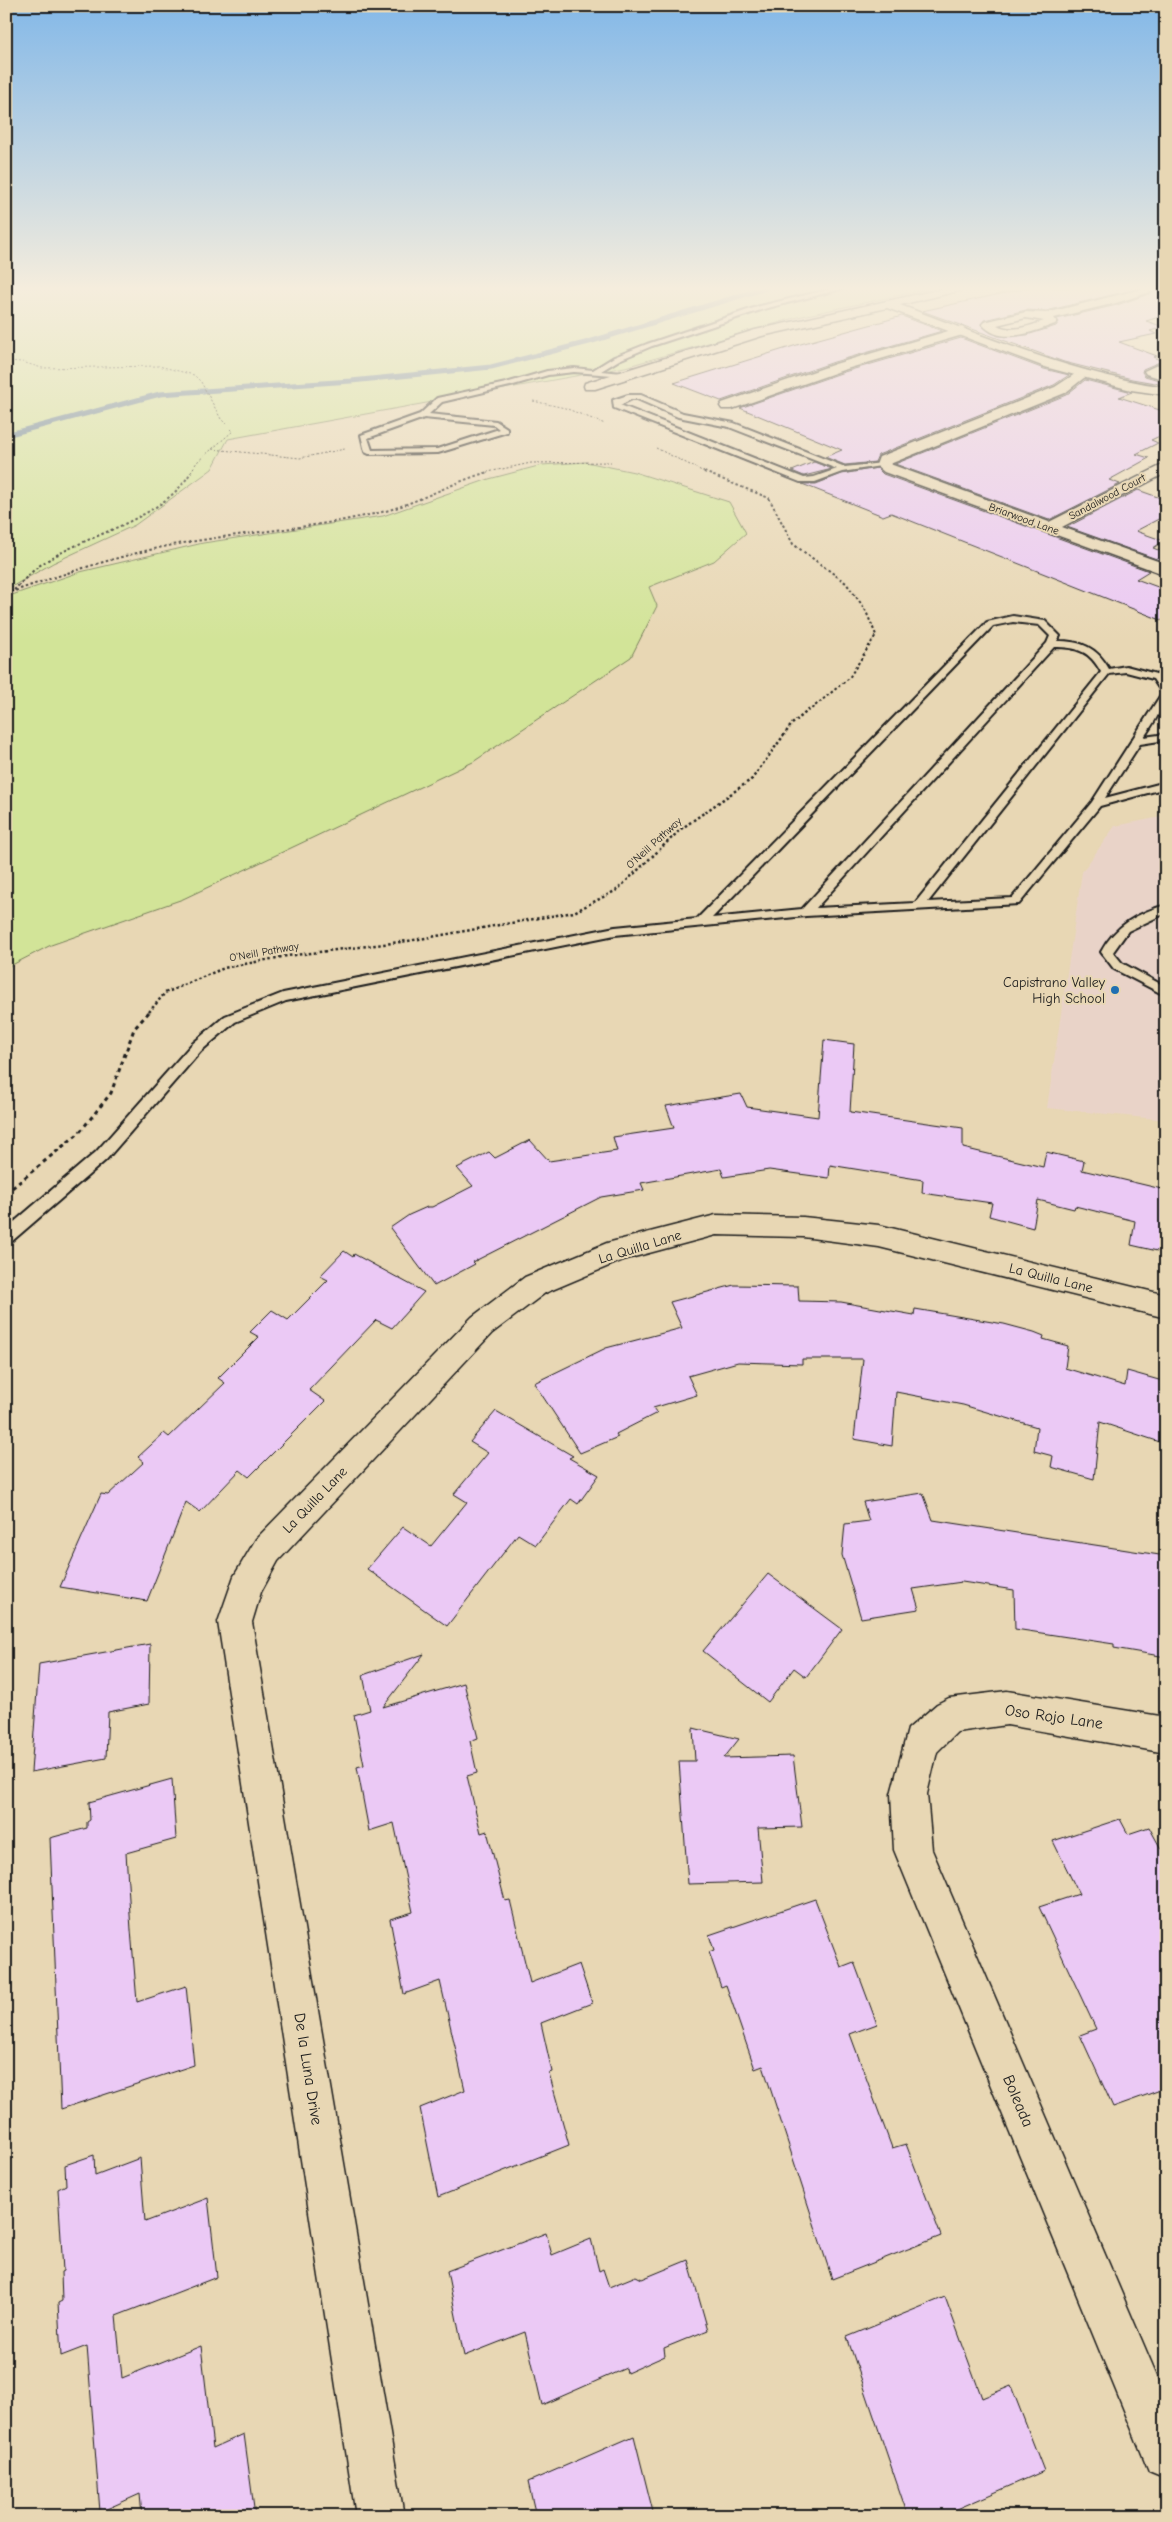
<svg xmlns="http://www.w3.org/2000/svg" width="1172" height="2522" font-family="'Comic Neue',sans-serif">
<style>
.built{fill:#e9d3c8}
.green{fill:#d2e498;stroke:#77805a}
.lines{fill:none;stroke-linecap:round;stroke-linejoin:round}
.stream{stroke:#5f7d96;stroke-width:5}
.building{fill:#ebc9f5;stroke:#1c1c1c}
.service-casing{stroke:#1c1c1c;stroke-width:4}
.minor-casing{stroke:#1c1c1c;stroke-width:3}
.tertiary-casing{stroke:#1c1c1c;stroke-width:3}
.path-far3{stroke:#1c1c1c;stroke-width:1;stroke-dasharray:2 2;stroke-linecap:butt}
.path-far2{stroke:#1c1c1c;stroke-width:2;stroke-dasharray:2.5 2.5;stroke-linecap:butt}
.path-far1{stroke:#1c1c1c;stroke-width:2.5;stroke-dasharray:2.5 2.5;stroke-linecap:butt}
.path{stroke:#1c1c1c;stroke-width:3;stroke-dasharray:4 4;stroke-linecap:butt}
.service{fill:#e8d7b4;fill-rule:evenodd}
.minor{fill:#e8d7b4;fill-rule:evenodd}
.tertiary{fill:#e8d7b4;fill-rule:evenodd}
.poi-dot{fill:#1f6fb2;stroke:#e8d7b4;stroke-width:2}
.labels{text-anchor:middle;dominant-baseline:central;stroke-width:4;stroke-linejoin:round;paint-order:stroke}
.far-street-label{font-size:11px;fill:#1c1c1c;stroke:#e8d7b4}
.poi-label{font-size:14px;fill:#1c1c1c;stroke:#e8d7b4;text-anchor:end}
.street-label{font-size:14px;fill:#1c1c1c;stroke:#e8d7b4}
.near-street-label{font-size:16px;fill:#1c1c1c;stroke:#e8d7b4}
</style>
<rect width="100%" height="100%" fill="#e8d7b4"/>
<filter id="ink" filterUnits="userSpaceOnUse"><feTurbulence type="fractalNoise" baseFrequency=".02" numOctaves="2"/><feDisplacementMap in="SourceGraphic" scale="10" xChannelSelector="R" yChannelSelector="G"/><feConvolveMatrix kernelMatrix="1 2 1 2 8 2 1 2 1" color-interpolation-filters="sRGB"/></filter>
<g filter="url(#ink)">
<path class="built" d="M1166 816V1120L1047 1108 1082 872 1115 826Z"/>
<path class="green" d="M6 288H933L798 317 625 367 228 439 212 469 135 525 53 563 6 590Z
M586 462 634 472 729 502 746 533 714 561 649 587 657 606 631 657 473 762 183 899 51 945 6 968V597L80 572 203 543 383 516 489 479 542 465Z"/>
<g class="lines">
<path class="stream" d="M6 435 160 394 351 381 491 367 589 342 766 288"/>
</g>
<path class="building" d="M1028 288H1140L1046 311 1026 310 984 320 981 325 998 336 1027 335 1056 326 1059 322 1057 319 1117 305 1166 288V315L1146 321 1164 327 1150 331 1156 334 1119 342 1157 356 1153 357 1162 361 1143 369 1142 372 1145 376 1162 381 1155 383 1132 379 1064 362 922 311Z
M902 316 942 331 834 362 721 401 674 383 797 345Z
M961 338 1044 369 1069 375 1054 385 878 455 875 462 845 465 825 457 842 450 740 408 844 372Z
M1085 380 1132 392 1119 397 1166 412V433L1151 440 1158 443 1136 454 1149 458 1109 480 1120 484 1049 520 895 464 1066 395Z
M814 462 832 469 804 476 792 471Z
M877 468 883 474 1149 571 1136 579 1166 590V622L891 513 883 516 802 484H816L842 474Z
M1138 490 1166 500V515L1136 531 1164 541 1153 548 1166 553 1165 562 1067 527Z
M824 1040 854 1044 850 1112 963 1128V1148L1043 1167 1046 1152 1084 1161 1082 1170 1166 1190V1253L1131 1245 1135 1221 1075 1206 1074 1209 1038 1200 1033 1228 989 1216 992 1203 922 1193 923 1180 830 1165 829 1178 769 1170 724 1177 721 1169 641 1183 644 1190 601 1197 473 1262 475 1264 434 1286 390 1228 409 1215 427 1207H432L473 1186 457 1168 489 1152 495 1158 530 1140 549 1161 617 1151 613 1137 674 1128 666 1106 741 1094 747 1107 818 1117Z
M344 1251 353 1257 354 1254 424 1292 392 1328 376 1320 309 1390 325 1401 249 1477 240 1470 200 1512 186 1502 147 1601 60 1587 101 1494 108 1495 144 1462 138 1457 164 1433 169 1437 225 1383 218 1378 259 1337 250 1332 272 1310 288 1320 328 1280 320 1276Z
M734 1285 798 1286 799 1301 841 1302 914 1315 915 1309 1004 1324 1034 1332 1044 1336 1043 1339 1068 1346 1065 1368 1125 1386 1127 1371 1166 1382V1444L1100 1422 1094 1479 1051 1467 1053 1456 1034 1451 1037 1427 963 1405 896 1392 892 1446 854 1439 863 1359H802V1364L738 1362 688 1376 697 1395 653 1408 657 1413 616 1434 618 1437 580 1453 534 1383 606 1348 682 1328 670 1302Z
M496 1411 573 1456 569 1458 599 1475 578 1504 571 1499 536 1545 518 1534 447 1626 367 1569 403 1527 431 1546 467 1502 454 1494 488 1453 470 1442Z
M923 1493 933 1520 1166 1556V1657L1114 1648V1644L1015 1629 1014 1590 962 1582 913 1589 919 1609 861 1618 842 1555 845 1524 869 1521 863 1502Z
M768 1574 842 1629 806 1677 794 1668 768 1702 703 1651Z
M150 1644 149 1704 108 1712 106 1758 31 1772 39 1664Z
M424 1654 383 1707 464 1683 478 1738 470 1741 477 1773 467 1776 481 1833 487 1831 505 1901 510 1900 530 1983 579 1964 592 2003 541 2023 552 2072 549 2073 569 2145 438 2197 420 2108 465 2090 440 1981 404 1994 390 1919 413 1912 394 1823 369 1831 357 1767 364 1765 354 1715 370 1710 363 1675Z
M693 1728 739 1739 724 1758 793 1756 802 1827 758 1828 763 1882 688 1884 679 1761H695Z
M172 1779 176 1839 126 1853 131 1930 137 2002 186 1986 194 2065 61 2109 50 1838 87 1828V1822L90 1820 89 1802Z
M1120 1819 1128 1834 1149 1827 1166 1858V2088L1113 2107 1080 2035 1096 2029 1039 1907 1079 1894 1053 1841Z
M815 1899 841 1967 854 1962 877 2024 850 2034 892 2148 906 2144 941 2236 832 2279 763 2066 755 2069 726 1985 721 1987 709 1952 714 1950 709 1935Z
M94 2155 95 2175 140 2158 145 2222 208 2198 217 2277 116 2316 122 2378 201 2346 213 2448 244 2434 255 2516H142L140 2494 100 2512 87 2346 61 2356 58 2303 62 2301 61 2272 63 2271 58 2189 66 2185 65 2165Z
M546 2233 552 2255 591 2239 599 2271 603 2269 609 2287 636 2276 642 2279 688 2260 708 2330 664 2348 665 2356 627 2373 626 2368 542 2405 525 2332 464 2356 447 2271Z
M945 2297 982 2398 1011 2386 1044 2471 941 2516H908L847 2337Z
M634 2436 654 2516H536L528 2482Z"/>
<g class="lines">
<g class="service-casing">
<path id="service" d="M835 288H845L764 309 652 346 619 360 601 371 623 373 625 376 574 372 548 375 510 386 442 402 429 414 496 421 507 428V432L438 453 369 454 365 452 361 435 420 414 437 398 506 383 547 371 574 368 593 370 614 357 647 344 760 306ZM424 418 494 425 499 429 437 449 372 450 368 438Z
M628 395H641L683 413 734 423 845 467 883 463 887 465 842 472 815 482H800L614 408 613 400ZM632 399H637L678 417 729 427 837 469 814 477 804 478 620 405Z
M1013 616 1045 621 1060 636 1057 641C1081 641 1097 647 1109 669L1126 666 1160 675C1172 698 1157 718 1144 737L1166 734V740L1140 744 1105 798 1166 782V788L1100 806 1019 904 806 916 615 935 286 1001 235 1022 201 1051 106 1160 11 1242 6 1244V1229L96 1152 191 1045 225 1016 283 993 615 927 697 919 987 622ZM1013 622 1039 625 1050 636 1047 643 802 909 712 918 993 626ZM1054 647C1077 647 1090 651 1101 672L915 903 816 908ZM1126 672 1153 679 1162 693 1092 802 1012 898 928 902 1109 674Z
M1166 905V913L1128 931 1113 952 1122 963 1166 987V996L1114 969 1101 952C1115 926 1137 913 1166 905Z"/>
</g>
<g class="minor-casing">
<path id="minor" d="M1146 288H1162L1116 303 1054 318 1057 322 1055 324C1033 332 1000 346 982 324L984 322 1026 312 1046 313ZM1026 318 1044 321C1029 326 1012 333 997 325Z
M962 327 968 331 966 334 843 370 732 409H722L720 406 722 403 835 364Z
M1166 361V369L1162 371 1166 372V380L1146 374 1144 371Z
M1081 370 1085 371 1087 374 1085 377 1065 393 890 464 1049 522 1166 463V473L1062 527 1166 564V575L884 472 876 465 879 457 1055 387Z
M716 1215 803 1217 879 1225 1166 1295V1318L879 1247 803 1237 716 1235 623 1260 545 1293 492 1333 278 1561 261 1592 252 1622 404 2516H356L218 1622 234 1576 256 1539 472 1317 525 1277 607 1243Z
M1007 1691 1166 1717V1753L1007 1725 957 1732 937 1752 927 1794 932 1850 1166 2397V2478L1149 2471 894 1850 891 1794 908 1729 937 1704 949 1698Z"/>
</g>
<g class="tertiary-casing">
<path id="tertiary" d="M946 288H965L963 290 900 305C987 337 1073 374 1166 387V395L1131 390 1045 367 887 308 762 336 595 389H585L584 386 585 383 755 330Z"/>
</g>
<path class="path-far3" d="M6 361 22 362 42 368 159 366 194 375 201 382 221 419 233 431 197 462 190 473
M533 401 565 408 605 424
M656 448 706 473
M212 449 300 458 345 449
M483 473 531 463 611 462"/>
<path class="path-far2" d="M704 472 769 498 793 544 846 583 865 609 876 635 849 678 810 710
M14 590C22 582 30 573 39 566 83 534 162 522 191 472
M6 594C60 575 116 556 173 545 241 532 310 529 378 513 416 504 450 483 488 472"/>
<path class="path-far1" d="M149 1012 165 993 224 968 287 956 408 941 574 912 617 890 681 829 752 779 792 724 811 708"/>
<path class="path" d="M6 1193 79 1133 111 1093 134 1029 150 1011"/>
<use href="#service" class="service"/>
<use href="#minor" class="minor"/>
<use href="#tertiary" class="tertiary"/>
</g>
</g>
<linearGradient id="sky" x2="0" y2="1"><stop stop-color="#83b8e8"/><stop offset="0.45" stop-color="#f5eddd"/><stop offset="1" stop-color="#f5eddd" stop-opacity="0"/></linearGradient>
<rect width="1172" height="641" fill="url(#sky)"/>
<circle class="poi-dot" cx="1115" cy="990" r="5"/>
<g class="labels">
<g class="far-street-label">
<text transform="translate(1107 497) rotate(-28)">Sandalwood Court</text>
<text transform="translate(1024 519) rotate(20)">Briarwood Lane</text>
<text transform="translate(654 843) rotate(-42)">O'Neill Pathway</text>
<text transform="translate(264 952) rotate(-10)">O'Neill Pathway</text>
</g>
<g class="poi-label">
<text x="1105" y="982">Capistrano Valley<tspan x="1105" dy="16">High School</tspan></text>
</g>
<g class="street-label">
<text transform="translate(640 1247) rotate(-17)">La Quilla Lane</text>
<text transform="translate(1051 1278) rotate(14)">La Quilla Lane</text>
<text transform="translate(315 1500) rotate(-46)">La Quilla Lane</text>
</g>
<g class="near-street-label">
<text transform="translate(1054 1717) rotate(8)">Oso Rojo Lane</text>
<text transform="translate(308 2069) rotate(81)">De la Luna Drive</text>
<text transform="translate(1018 2101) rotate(67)">Boleada</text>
</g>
</g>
<rect width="1172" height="2522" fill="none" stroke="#e8d7b4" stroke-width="25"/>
<rect x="12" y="12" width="1147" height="2497" fill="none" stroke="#1c1c1c" stroke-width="2" filter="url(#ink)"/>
</svg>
